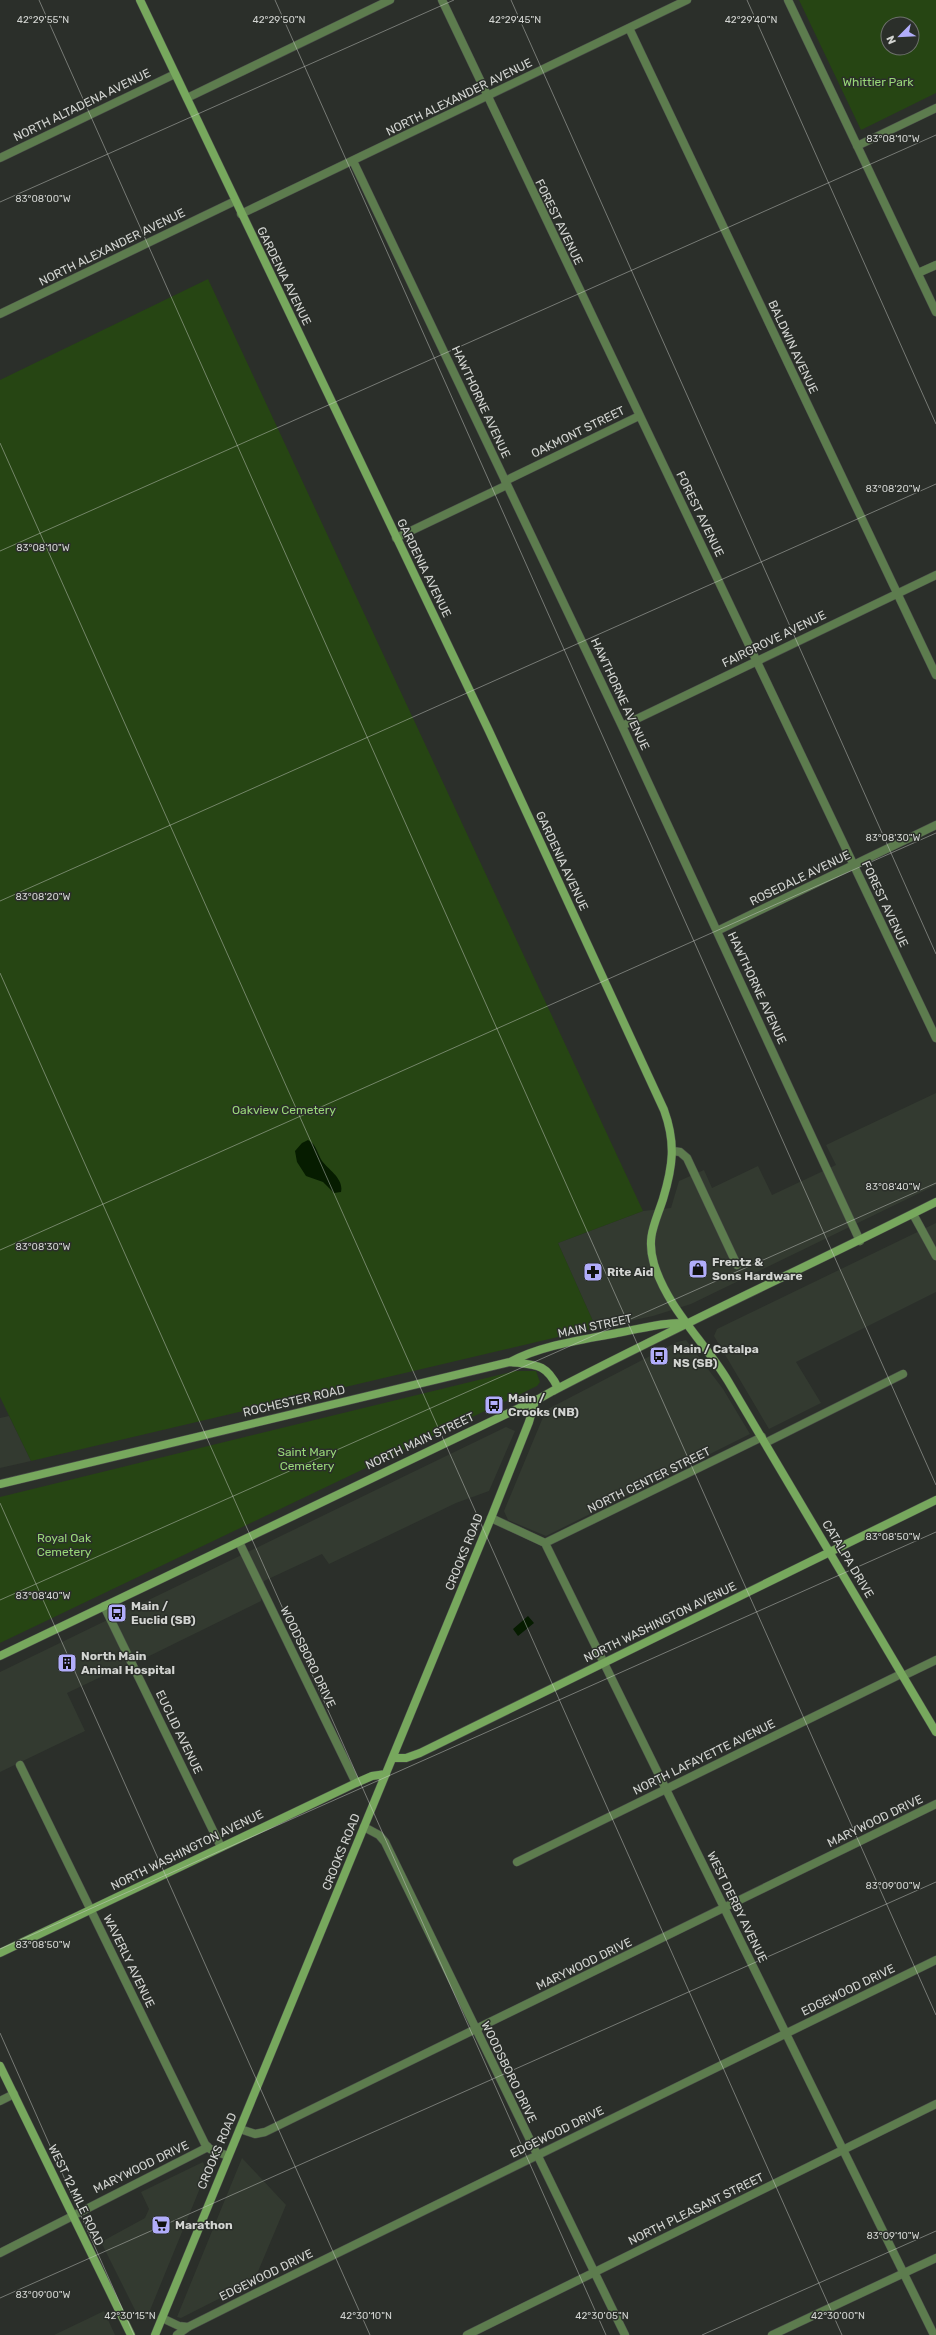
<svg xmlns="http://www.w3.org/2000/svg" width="936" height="2335" font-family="Rubik,sans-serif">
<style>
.built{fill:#333a30}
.green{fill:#264513;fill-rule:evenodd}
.water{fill:#061c00}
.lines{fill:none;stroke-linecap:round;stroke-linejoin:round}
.street-casing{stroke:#494d48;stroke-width:9}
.secondary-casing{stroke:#494d48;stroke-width:9}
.street{stroke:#5d7c4e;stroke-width:8}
.secondary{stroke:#77a85d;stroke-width:8}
.ticks{fill:none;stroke:#d2d4d1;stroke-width:1;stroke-opacity:0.45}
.labels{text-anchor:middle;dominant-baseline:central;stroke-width:3;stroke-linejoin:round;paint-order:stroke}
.park-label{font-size:12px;fill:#98d778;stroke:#2b2f2a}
.street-label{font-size:12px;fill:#d2d4d1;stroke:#2b2f2a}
.poi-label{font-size:12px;font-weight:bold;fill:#d2d4d1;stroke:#2b2f2a;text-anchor:start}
.ticks-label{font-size:10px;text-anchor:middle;fill:#d2d4d1;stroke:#2b2f2a;stroke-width:3;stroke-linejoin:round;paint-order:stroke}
</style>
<rect width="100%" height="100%" fill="#2b2f2a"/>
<path class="built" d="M936 1093V1185L691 1304 653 1316 596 1328 558 1243 643 1211 671 1208 679 1181 704 1170 712 1188 758 1166 772 1195 836 1165 826 1145Z
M936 1223V1292L796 1362 821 1403 769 1429 714 1336 717 1329Z
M686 1340 723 1389 750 1434 546 1536 508 1520 504 1511 546 1410 677 1342Z
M9 1416 31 1461 0 1468V1418Z
M506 1427 515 1431 489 1491 456 1503 329 1564 322 1554 264 1581 261 1601 137 1662 126 1665 67 1693 85 1731 0 1772V1672Z
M242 2158 286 2205 254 2281 181 2318 177 2317Z
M203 2162 207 2171 146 2320H140L101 2242 145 2218 149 2209 141 2192Z
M104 2311 115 2335H54Z"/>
<path class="green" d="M799 0H936V93L861 130ZM888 24H912V48H888Z
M208 279 643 1211 558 1243 596 1328 31 1461 0 1397V380Z
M515 1371H536L540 1382 537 1386 0 1643V1497Z"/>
<path class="water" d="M308 1140C317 1145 317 1153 322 1161 329 1170 344 1179 341 1192L334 1193 323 1182 306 1176 297 1162 295 1151 302 1143Z
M528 1616 534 1623 518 1636 513 1629Z"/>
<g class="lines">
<g class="street-casing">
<path id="street" d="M442 0 936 1038
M788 0 936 312
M629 28 936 675
M187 98 390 0
M857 146 936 108
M0 158 175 74
M353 161 622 726 860 1241
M241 214 687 0
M918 273 936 265
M0 314 235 201
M505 481 639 416
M396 538 507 485
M622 726 936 575
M717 931 936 825
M673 1151 680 1152 687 1158 737 1265
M913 1214 936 1256
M765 1443 903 1374
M491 1518 545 1543 934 2335
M239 1542 356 1783
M545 1543 762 1437
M104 1606 221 1847
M903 1676 936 1660
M20 1765 205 2144 210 2149 228 2156
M364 1827 379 1835 385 1842 625 2335
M517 1862 901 1674
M0 2101 14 2094
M240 2129 255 2134 265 2132 936 1804
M0 2253 208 2147
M162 2318 179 2326 188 2327
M177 2335 188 2327 252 2295 936 1960
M467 2335 936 2104
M772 2335 936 2258"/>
</g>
<g class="secondary-casing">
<path id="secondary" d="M140 0 489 731 664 1110C676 1143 673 1166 663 1199 655 1224 646 1237 654 1264 668 1309 704 1341 728 1381 798 1498 867 1615 936 1732
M510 1362C542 1345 582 1340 617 1333 641 1329 662 1322 686 1323
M553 1391C679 1325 809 1266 936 1202
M0 1484 510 1362C536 1365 546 1363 558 1388L553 1391
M0 1656 538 1399
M393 1758H406L420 1753 936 1500
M0 1953 356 1783 372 1776 386 1774
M0 2066 131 2335
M155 2335 491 1518 529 1422 535 1401 558 1388"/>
</g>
<use href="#street" class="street"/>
<use href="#secondary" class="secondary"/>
</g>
<path class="ticks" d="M39 0 936 2015M275 0 936 1485M511 0 936 954M747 0 936 424M0 202 454 0M0 443 842 2335M0 551 936 135M0 901 936 484M0 973 606 2335M0 1250 936 833M0 1503 370 2335M0 1600 936 1183M0 1949 936 1532M0 2033 134 2335M0 2298 936 1882M702 2335 936 2231"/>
<defs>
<g id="shop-square" transform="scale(1)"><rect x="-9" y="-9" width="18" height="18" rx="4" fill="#b1adfa" stroke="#2b2f2a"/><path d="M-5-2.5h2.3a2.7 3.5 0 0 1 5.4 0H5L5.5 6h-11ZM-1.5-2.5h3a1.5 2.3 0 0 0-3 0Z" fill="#111"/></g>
<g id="pharmacy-square" transform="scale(1)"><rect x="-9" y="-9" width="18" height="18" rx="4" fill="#b1adfa" stroke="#2b2f2a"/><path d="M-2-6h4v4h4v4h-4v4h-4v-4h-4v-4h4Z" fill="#111"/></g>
<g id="bus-square" transform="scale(1)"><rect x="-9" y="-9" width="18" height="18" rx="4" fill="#b1adfa" stroke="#2b2f2a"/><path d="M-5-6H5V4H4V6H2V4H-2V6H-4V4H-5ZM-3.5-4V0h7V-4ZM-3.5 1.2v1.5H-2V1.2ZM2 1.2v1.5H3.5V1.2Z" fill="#111"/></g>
<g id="building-square" transform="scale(1)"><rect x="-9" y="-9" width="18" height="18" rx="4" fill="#b1adfa" stroke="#2b2f2a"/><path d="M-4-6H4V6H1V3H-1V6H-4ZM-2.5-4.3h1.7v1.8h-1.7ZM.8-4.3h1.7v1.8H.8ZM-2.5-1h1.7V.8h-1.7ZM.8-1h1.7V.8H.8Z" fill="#111"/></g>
<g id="supermarket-square" transform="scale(1)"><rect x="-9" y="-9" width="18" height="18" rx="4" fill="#b1adfa" stroke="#2b2f2a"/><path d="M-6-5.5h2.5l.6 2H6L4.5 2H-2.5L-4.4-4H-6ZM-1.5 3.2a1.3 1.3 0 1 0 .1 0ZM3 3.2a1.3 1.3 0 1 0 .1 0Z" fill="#111"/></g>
</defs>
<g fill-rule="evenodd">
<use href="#shop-square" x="698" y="1269"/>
<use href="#pharmacy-square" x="593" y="1272"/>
<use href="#bus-square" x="659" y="1356"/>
<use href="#bus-square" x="494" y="1405"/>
<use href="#bus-square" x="117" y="1613"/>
<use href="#building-square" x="67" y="1663"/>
<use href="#supermarket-square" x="161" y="2225"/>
</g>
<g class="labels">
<g class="park-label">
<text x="878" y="82">Whittier Park</text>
<text x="284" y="1110">Oakview Cemetery</text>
<text x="307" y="1452">Saint Mary<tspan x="307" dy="14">Cemetery</tspan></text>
<text x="64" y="1538">Royal Oak<tspan x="64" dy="14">Cemetery</tspan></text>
</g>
<g class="street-label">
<text transform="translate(459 97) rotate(-26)">NORTH ALEXANDER AVENUE</text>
<text transform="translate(82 105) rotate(-26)">NORTH ALTADENA AVENUE</text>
<text transform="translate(559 222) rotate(64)">FOREST AVENUE</text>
<text transform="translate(112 247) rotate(-26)">NORTH ALEXANDER AVENUE</text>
<text transform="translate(284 276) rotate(64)">GARDENIA AVENUE</text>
<text transform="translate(793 347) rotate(65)">BALDWIN AVENUE</text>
<text transform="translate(481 402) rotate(65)">HAWTHORNE AVENUE</text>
<text transform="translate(578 432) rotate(-26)">OAKMONT STREET</text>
<text transform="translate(700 514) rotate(64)">FOREST AVENUE</text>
<text transform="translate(424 568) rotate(64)">GARDENIA AVENUE</text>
<text transform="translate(774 639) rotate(-26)">FAIRGROVE AVENUE</text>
<text transform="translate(620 694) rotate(65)">HAWTHORNE AVENUE</text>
<text transform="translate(562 861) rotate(65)">GARDENIA AVENUE</text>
<text transform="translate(800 878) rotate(-26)">ROSEDALE AVENUE</text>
<text transform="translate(885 904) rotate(65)">FOREST AVENUE</text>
<text transform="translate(757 988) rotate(65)">HAWTHORNE AVENUE</text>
<text transform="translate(595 1326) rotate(-12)">MAIN STREET</text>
<text transform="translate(294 1401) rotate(-13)">ROCHESTER ROAD</text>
<text transform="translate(420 1441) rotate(-25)">NORTH MAIN STREET</text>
<text transform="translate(649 1480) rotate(-26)">NORTH CENTER STREET</text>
<text transform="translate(464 1552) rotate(-68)">CROOKS ROAD</text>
<text transform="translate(848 1559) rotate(59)">CATALPA DRIVE</text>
<text transform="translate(660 1622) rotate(-26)">NORTH WASHINGTON AVENUE</text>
<text transform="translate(308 1657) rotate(64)">WOODSBORO DRIVE</text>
<text transform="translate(179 1732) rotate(64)">EUCLID AVENUE</text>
<text transform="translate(704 1757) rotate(-26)">NORTH LAFAYETTE AVENUE</text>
<text transform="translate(875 1821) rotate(-26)">MARYWOOD DRIVE</text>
<text transform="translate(187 1850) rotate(-26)">NORTH WASHINGTON AVENUE</text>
<text transform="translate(341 1852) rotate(-68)">CROOKS ROAD</text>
<text transform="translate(737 1907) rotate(64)">WEST DERBY AVENUE</text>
<text transform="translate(129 1961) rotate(64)">WAVERLY AVENUE</text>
<text transform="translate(584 1964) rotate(-26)">MARYWOOD DRIVE</text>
<text transform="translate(848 1990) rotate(-26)">EDGEWOOD DRIVE</text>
<text transform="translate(509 2072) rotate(64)">WOODSBORO DRIVE</text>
<text transform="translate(557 2132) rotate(-26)">EDGEWOOD DRIVE</text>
<text transform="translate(217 2151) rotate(-67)">CROOKS ROAD</text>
<text transform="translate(141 2167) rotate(-26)">MARYWOOD DRIVE</text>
<text transform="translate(76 2195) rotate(64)">WEST 12 MILE ROAD</text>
<text transform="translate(696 2209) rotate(-26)">NORTH PLEASANT STREET</text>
<text transform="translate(266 2275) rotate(-26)">EDGEWOOD DRIVE</text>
</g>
<g class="poi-label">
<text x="712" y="1262">Frentz &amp;<tspan x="712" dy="14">Sons Hardware</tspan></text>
<text x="607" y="1272">Rite Aid</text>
<text x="673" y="1349">Main / Catalpa<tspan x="673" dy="14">NS (SB)</tspan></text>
<text x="508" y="1398">Main /<tspan x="508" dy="14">Crooks (NB)</tspan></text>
<text x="131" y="1606">Main /<tspan x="131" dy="14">Euclid (SB)</tspan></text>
<text x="81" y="1656">North Main<tspan x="81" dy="14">Animal Hospital</tspan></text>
<text x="175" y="2225">Marathon</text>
</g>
</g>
<g class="ticks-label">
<text x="751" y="23">42°29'40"N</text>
<text x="43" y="23">42°29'55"N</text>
<text x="279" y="23">42°29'50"N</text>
<text x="515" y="23">42°29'45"N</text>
<text x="893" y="142">83°08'10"W</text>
<text x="43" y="202">83°08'00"W</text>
<text x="893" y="492">83°08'20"W</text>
<text x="43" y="551">83°08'10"W</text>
<text x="893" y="841">83°08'30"W</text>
<text x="43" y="900">83°08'20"W</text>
<text x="893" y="1190">83°08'40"W</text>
<text x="43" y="1250">83°08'30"W</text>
<text x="893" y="1540">83°08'50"W</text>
<text x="43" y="1599">83°08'40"W</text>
<text x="893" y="1889">83°09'00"W</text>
<text x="43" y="1948">83°08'50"W</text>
<text x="893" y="2239">83°09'10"W</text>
<text x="43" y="2298">83°09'00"W</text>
<text x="130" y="2319">42°30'15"N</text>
<text x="366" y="2319">42°30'10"N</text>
<text x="602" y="2319">42°30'05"N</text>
<text x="838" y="2319">42°30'00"N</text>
</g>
<g transform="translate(900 36) rotate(246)"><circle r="19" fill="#2b2f2a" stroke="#6e716d"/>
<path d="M0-3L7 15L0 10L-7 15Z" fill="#b1adfa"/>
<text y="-6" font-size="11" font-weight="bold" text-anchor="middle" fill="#d2d4d1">N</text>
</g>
</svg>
